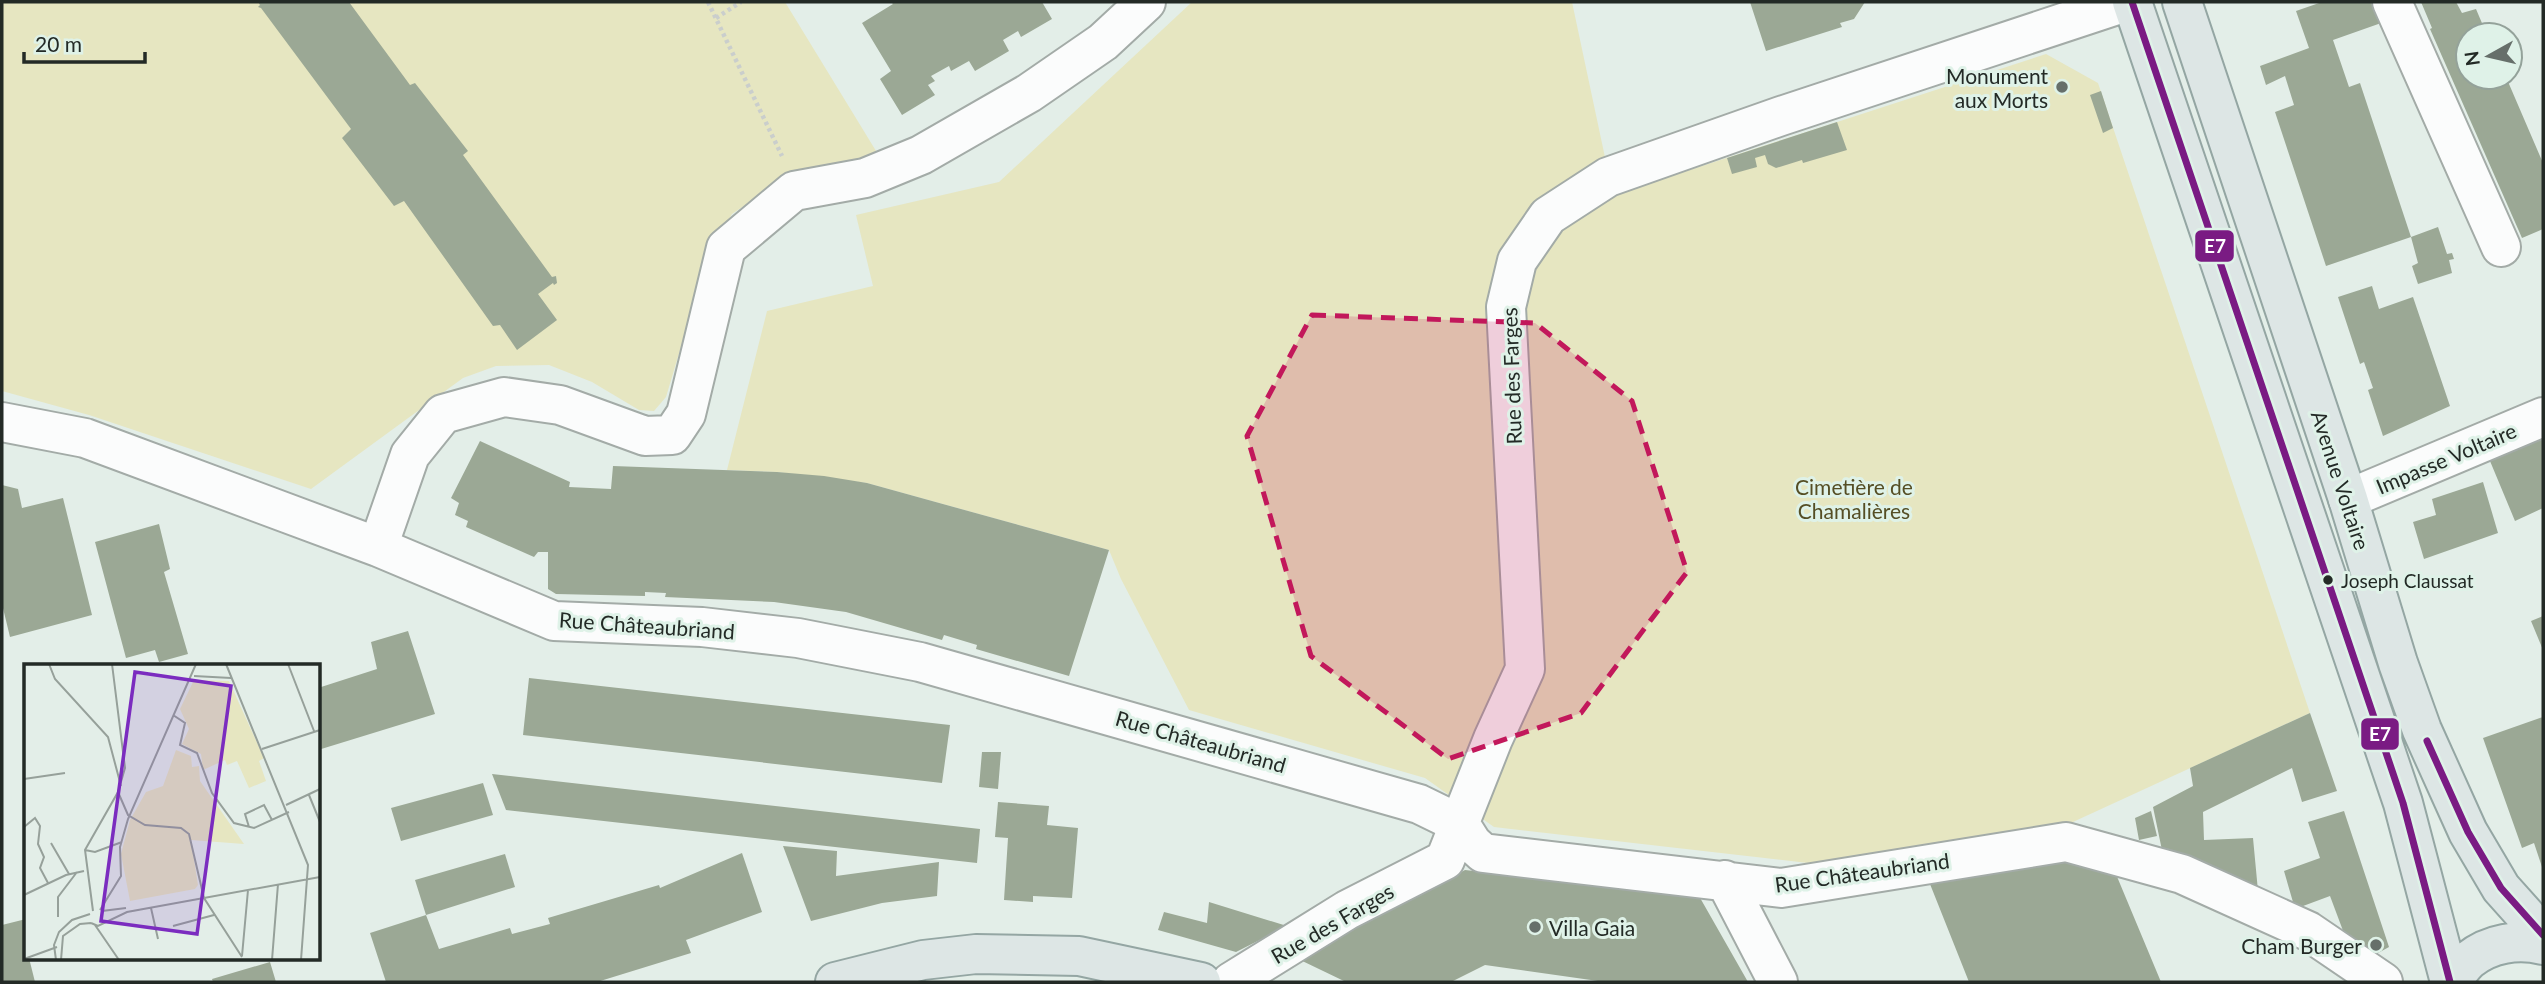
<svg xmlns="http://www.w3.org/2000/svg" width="2545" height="984" font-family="Lato,sans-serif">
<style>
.green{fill:#e6e6c1}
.building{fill:#9ba895}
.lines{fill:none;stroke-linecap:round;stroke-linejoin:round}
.minor-casing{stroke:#a3aba7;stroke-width:42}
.major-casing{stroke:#94a6a3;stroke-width:42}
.path{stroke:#cacecc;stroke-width:4.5;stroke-dasharray:3.5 3.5;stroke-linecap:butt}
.minor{stroke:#fbfcfc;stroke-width:38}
.major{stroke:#dde6e5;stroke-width:38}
.bus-1-casing{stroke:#dff2e8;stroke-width:12}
.bus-1{stroke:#7a1b83;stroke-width:7}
.marked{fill:#c2185b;fill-opacity:0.2;stroke:#c2185b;stroke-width:5;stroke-dasharray:14 9;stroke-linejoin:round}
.poi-dot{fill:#666f6a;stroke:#dff2e8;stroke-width:2.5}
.bus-dot{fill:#232a26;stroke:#dff2e8;stroke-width:2.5}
.labels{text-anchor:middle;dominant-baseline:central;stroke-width:6;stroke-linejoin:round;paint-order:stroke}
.bus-label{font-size:19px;fill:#232a26;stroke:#dff2e8;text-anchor:start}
.poi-label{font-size:21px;fill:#232a26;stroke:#dff2e8;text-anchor:end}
.street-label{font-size:21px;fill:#232a26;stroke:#dff2e8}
.park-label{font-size:21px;fill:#554e24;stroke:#dff2e8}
.inset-road{fill:none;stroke:#96a09a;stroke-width:2}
.view{fill:#7b2cbf;fill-opacity:0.15;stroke:#7b2cbf;stroke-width:3.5}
.inset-edge{fill:none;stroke:#232a26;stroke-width:3.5}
.line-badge{stroke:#dff2e8;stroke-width:2.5}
.badge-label{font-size:19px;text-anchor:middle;font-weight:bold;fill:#fff}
</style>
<rect width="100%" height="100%" fill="#e3eee8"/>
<path class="green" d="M2 2H785L884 164 779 182 732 214 708 256 666 397 654 411 639 410 592 382 549 365 496 366 463 378 311 489 89 415 2 391Z
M1192 2H1572L1613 195 2046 54 2098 83 2310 713 2049 833 1851 868 1494 827 1425 778 1189 710 1121 579 1109 550 867 483 777 472 727 470 767 311 873 286 856 215 999 182Z"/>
<path class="building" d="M258 2H349L410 85 415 83 468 151 463 155 552 277 556 276 557 283 554 285 553 283 538 294 557 320 517 350 500 325 493 326 404 201 394 206 342 138 351 129 261 8 258 7 260 5Z
M891 2H1042L1052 19 1021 37 1018 31 1003 40 1009 51 975 71 969 61 951 71 949 66 931 76 935 81 928 85 935 95 902 115 880 79 891 71 862 23 893 4Z
M1750 2H1865L1854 19 1840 23 1842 27 1766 51Z
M2322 2H2375L2384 22 2333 40 2349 87 2360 83 2411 237 2438 227 2447 254 2452 253 2454 259 2449 260 2452 273 2418 284 2412 266 2418 263 2411 237 2326 266 2275 112 2294 105 2285 76 2266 85 2260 66 2309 48 2296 11Z
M2421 2H2456L2462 13 2476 9 2487 35H2468V77H2506L2543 163V229L2522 238 2430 29 2432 28Z
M2101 91 2113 128 2103 133 2090 95Z
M1837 122 1847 150 1803 163 1802 160 1776 168 1768 164 1765 155 1755 158 1757 167 1732 174 1727 158Z
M2372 286 2379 309 2413 297 2450 406 2383 436 2368 390 2373 388 2364 362 2360 364 2338 297Z
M2543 438V508L2515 521 2490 461Z
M480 441 570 482 569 487 611 489 613 466 777 472 824 476 867 483 1109 550 1069 676 976 649 977 645 944 635 942 640 846 612 774 602 665 597 666 593 645 592V596L556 594 548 589V552H538L534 557 466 527 468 521 455 515 459 503 451 498Z
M2483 482 2498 533 2424 559 2413 522 2436 515 2432 499Z
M2 485 18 489 22 508 63 498 92 615 10 637 2 604Z
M159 524 170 569 164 572 188 654 159 662 155 650 126 658 95 542Z
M2543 616V650L2531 621Z
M408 631 435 714 318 750V688L377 669 371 642Z
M529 678 950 725 942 783 523 735Z
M2310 713 2337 791 2302 802 2292 768 2203 812 2204 840 2253 838 2258 891 2163 855 2153 807 2193 786 2190 768Z
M2543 717V870L2534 843 2522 848 2483 738Z
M982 752H1001L998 789 979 787Z
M492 774 980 829 977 863 506 810Z
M483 783 493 815 401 841 391 808Z
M998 802 1049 806 1047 825 1078 828 1072 898 1033 896V902L1004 900 1008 838 995 837Z
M2151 811 2157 836 2139 840 2135 818Z
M2344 811 2389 947 2369 958 2345 936 2330 896 2295 909 2284 871 2320 858 2308 822Z
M783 846 837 851 836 876 939 862 937 896 882 903 811 921Z
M742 853 762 912 686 940 691 953 597 982H386L370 933 426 915 415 880 505 854 515 887 426 915 439 949 510 928 512 934 550 924 548 918 659 885 660 888Z
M2052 858 2113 867 2161 982H1969L1928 879Z
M1465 870 1699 896 1748 982H1605L1485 965 1451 982H1346L1294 957Z
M1209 902 1287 926 1236 952 1158 930 1164 912 1207 923Z
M26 919V958H29L35 982H2V925Z
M270 962 276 982H213L212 979Z"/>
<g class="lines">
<g class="minor-casing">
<path id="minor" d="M2392 2 2501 247
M2 422 85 438 378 547 554 621 702 627 798 638 920 662 1419 804 1460 824 1472 843 1483 853 1781 888 2066 842 2182 874 2308 931 2383 982
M2348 499 2543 417
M378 547 410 455 443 414 504 397 560 405 645 436 672 435 686 414 726 248 794 191 865 178 921 155 1029 93 1103 42 1146 2
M1725 880 1778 982
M1231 982 1347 910 1445 860 1493 739 1525 669 1506 307 1517 261 1548 216 1608 177 1781 116 2126 2"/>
</g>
<g class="major-casing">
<path id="major" d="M2132 2 2403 803 2450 982
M2182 2 2348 499 2398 663 2422 730 2468 832 2501 888 2543 935
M835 982 923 960 976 954 1079 956 1201 982
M2451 982C2457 975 2462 966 2469 960 2490 943 2518 939 2543 945"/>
</g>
<path class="path" d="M708 2 782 156
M716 18 741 2"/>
<use href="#minor" class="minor"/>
<use href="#major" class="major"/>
<g class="bus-1-casing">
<path id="bus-1" d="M2132 2 2403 803 2450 982
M2427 741 2468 832 2501 888 2543 935"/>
</g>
<use href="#bus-1" class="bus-1"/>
</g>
<path class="marked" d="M1312 315 1535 323 1632 401 1687 572 1581 713 1448 759 1311 656 1247 436Z"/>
<g class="poi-dot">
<circle cx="2062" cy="87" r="7"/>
<circle cx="1535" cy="927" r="7"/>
<circle cx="2376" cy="945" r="7"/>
</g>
<circle class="bus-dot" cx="2328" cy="580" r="6"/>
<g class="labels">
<g class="bus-label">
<text x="2341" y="580">Joseph Claussat</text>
</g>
<g class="poi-label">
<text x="2048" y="75">Monument<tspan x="2048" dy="24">aux Morts</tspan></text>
<text x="1549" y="927" text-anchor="start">Villa Gaia</text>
<text x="2362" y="945">Cham Burger</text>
</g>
<g class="street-label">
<text transform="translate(1511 376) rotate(-92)">Rue des Farges</text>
<text transform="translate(2446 458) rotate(-23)">Impasse Voltaire</text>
<text transform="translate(2341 480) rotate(72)">Avenue Voltaire</text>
<text transform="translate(647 625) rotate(4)">Rue Châteaubriand</text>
<text transform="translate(1201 741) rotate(16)">Rue Châteaubriand</text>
<text transform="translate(1862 872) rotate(-8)">Rue Châteaubriand</text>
<text transform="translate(1332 923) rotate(-30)">Rue des Farges</text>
</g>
<g class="park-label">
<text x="1854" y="486">Cimetière de<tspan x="1854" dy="24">Chamalières</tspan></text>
</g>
</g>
<g transform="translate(24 664)">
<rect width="296" height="296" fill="#e3eee8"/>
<path d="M170 16 205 17 240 94 235 97 242 117 225 124 213 97 203 101 201 96 179 106 177 90 158 80 165 65 156 45ZM152 86 167 92 168 103 175 102 176 117 220 180 167 176 174 221 171 225 106 237 97 190 106 156 122 128 139 122Z" fill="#e6e6c1"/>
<path class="inset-road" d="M25 0 31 15 84 73 97 122M202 0 284 201 277 296M264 0 290 67M170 12 207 14M149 51 161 59 156 81 173 89 188 129 210 159 230 164 265 148M238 85 296 66M0 115 41 109M94 128 104 151 121 161 157 164 165 170 180 234 218 293M285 131 296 158M262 141 296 125M0 163 11 154 16 162 14 180 20 193 16 204 24 219M225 163 221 150 240 141 248 156M27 179 45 210M61 186 71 188 98 178M0 231 42 211 60 207M127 244 134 275M76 246 97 212 96 183 104 155 172 0M69 247 61 186 94 128 101 104 88 0M78 247 102 244M34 253V233L53 208M67 259 74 262 103 248 296 213M71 261 95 296M149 262 190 251M218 292 224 226M0 295 33 283M32 296 30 281 35 268 48 256 66 250M37 296 39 272 56 260 67 259M248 296 254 220"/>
<path class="view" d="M111 8 207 22 173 270 77 257Z"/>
<rect width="296" height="296" class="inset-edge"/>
</g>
<g class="line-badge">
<rect x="2194" y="229" width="41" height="34" rx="7" fill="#7a1b83"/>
<rect x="2360" y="717" width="40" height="34" rx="7" fill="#7a1b83"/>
</g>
<g class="badge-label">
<text x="2215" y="253">E7</text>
<text x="2380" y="741">E7</text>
</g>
<rect width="2545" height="984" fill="none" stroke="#232a26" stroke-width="7"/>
<g transform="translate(2489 56) rotate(262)"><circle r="33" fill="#dff2e8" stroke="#94a29a" stroke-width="2"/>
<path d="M0-5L12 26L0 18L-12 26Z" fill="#666f6a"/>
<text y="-10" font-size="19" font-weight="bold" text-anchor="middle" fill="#232a26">N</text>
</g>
<path d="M24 52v10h121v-10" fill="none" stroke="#232a26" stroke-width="3.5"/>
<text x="35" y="52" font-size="21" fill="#232a26" stroke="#dff2e8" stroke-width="5" paint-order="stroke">20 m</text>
</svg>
